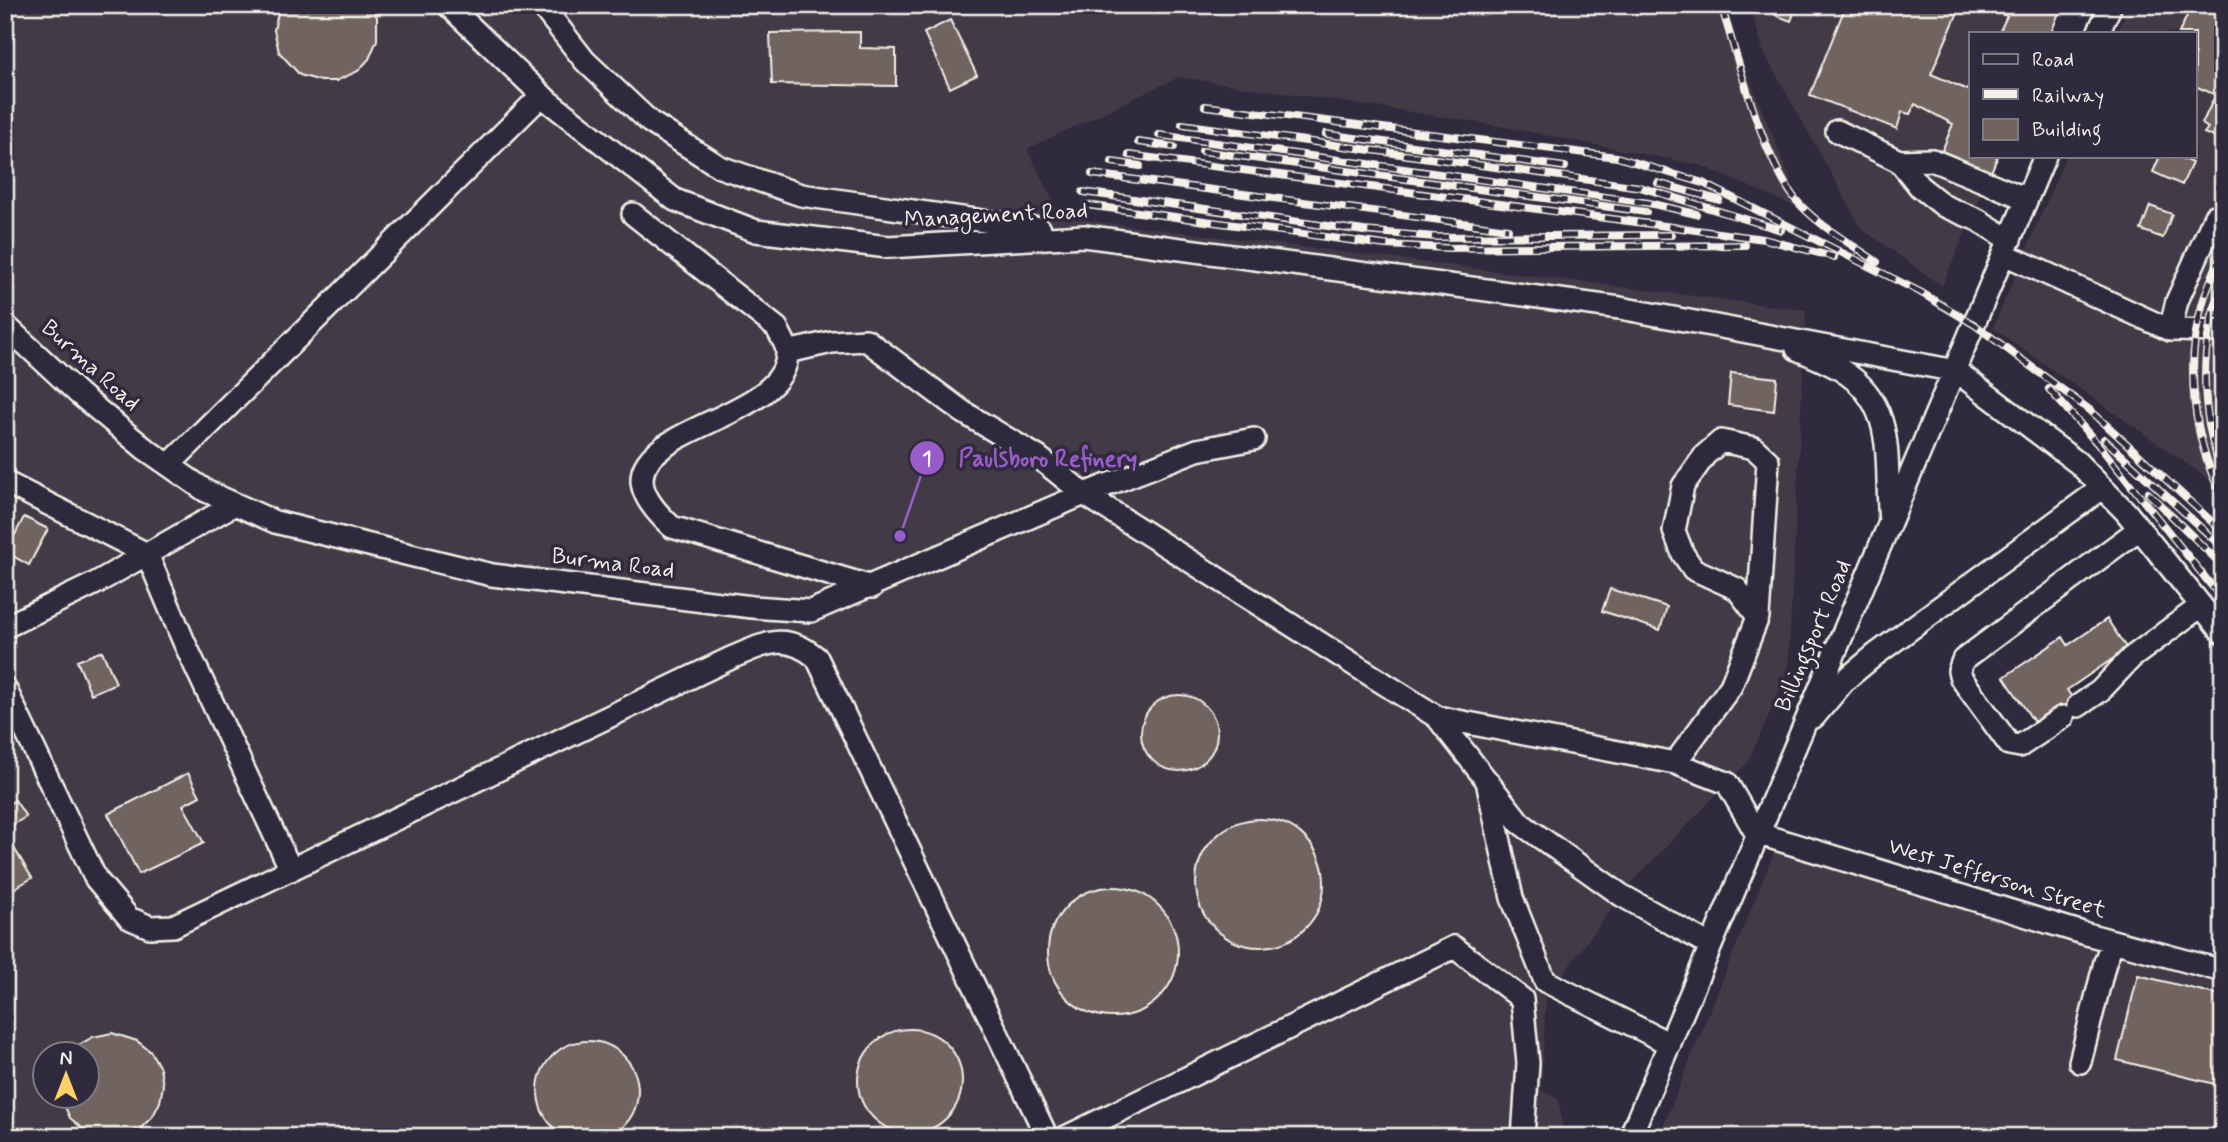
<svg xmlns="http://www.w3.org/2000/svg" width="2228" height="1142" font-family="Mynerve,sans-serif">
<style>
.built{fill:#433b47;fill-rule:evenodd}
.building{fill:#71635f;stroke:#f4f1e8;stroke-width:2}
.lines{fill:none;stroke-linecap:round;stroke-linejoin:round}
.minor-casing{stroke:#f4f1e8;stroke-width:26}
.minor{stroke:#2f2a3d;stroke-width:21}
.rail-casing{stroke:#f4f1e8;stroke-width:8}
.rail{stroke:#2f2a3d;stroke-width:5;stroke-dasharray:16;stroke-linecap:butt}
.labels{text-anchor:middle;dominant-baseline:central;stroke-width:7;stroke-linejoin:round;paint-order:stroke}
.street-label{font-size:23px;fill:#f4f1e8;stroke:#2f2a3d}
.leader{fill:none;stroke:#995dc9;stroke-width:2.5}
.callout-dot{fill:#995dc9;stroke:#2f2a3d;stroke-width:2.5}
.mark-label{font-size:21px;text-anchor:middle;font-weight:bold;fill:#fff}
.callout-label{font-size:24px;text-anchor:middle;font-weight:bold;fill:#995dc9;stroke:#2f2a3d;stroke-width:7;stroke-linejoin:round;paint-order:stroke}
</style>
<rect width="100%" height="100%" fill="#2f2a3d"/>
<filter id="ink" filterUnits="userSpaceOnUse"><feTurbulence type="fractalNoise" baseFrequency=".0143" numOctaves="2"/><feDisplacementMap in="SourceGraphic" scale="14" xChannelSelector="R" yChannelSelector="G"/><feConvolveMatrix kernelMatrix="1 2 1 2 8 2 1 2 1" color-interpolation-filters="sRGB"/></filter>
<g filter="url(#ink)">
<path class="built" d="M5 5H1719L1803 210 1700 165 1483 123 1179 77 1027 149 1061 217 1806 310 1788 672 1748 762 1630 884 1546 997 1541 1090 1559 1100 1563 1137H5ZM46 1054H88V1096H46Z
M1750 5H2062L2051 33H1971V156H1998L1942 286 1862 229 1763 51Z
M2129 5H2223V489L1993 328 2066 156H2195V33H2117Z
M1781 835 2223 965V1137H1659Z"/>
<path class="building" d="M280 5H372L377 17V40L369 59 358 71 336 81H321L300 75 279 52 274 30Z
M1779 5H1797L1791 21 1775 15Z
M1797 5H1823L1820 14Z
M1846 5H1947L1959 10 1931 74 1968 90 1971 85V156H1998L1991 172 1942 151 1953 124 1915 104 1910 114 1902 112 1897 129 1810 95Z
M2002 5H2062L2051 33H1999L2007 16 1998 13Z
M2192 5H2223V98L2195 86V33H2179Z
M950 20 977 75 950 88 924 33Z
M860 32V48L896 49V86L772 84 770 33Z
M2213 100 2223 104V134L2220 133 2218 139 2204 133 2208 128 2202 124Z
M2160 156H2177L2192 163 2182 185 2153 172Z
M2150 206 2172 214 2163 238 2141 230Z
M1731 373 1777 378 1774 411 1728 405Z
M24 517 48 529 29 565 6 552Z
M1610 589 1667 607 1660 630 1602 611Z
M2107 619 2127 649 2067 690 2082 712 2067 723 2056 707 2034 722 2004 677 2063 637 2068 645Z
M102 651 116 683 91 694 77 661Z
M1141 733a38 38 0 1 1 76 0a38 38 0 1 1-76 0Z
M188 773 200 796 183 805 204 843 139 874 108 814Z
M15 800 26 817 5 829V806Z
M1196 883a64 64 0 1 1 128 0a64 64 0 1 1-128 0Z
M14 848 32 878 10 891 5 883V853Z
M1048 952a65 65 0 1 1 130 0a65 65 0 1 1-130 0Z
M2138 975 2223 996V1086L2117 1060Z
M858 1081a52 52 0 1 1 104 0a52 52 0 1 1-104 0Z
M112 1033 137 1041 151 1052 160 1068 163 1085 160 1102 153 1116 141 1128 118 1137 99 1136 83 1129 70 1118 60 1096H88V1054H70L77 1046 93 1037Z
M538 1091a50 50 0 1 1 100 0a50 50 0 1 1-100 0Z"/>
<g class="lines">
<g class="minor-casing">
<path id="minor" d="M448 5 548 101 675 200 756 231 888 247 1084 236 1620 308 1956 371 2078 463 2126 512 2223 633
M542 6 585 61 650 122 720 167 801 195 1040 229
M2098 33 2111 5
M1837 131 1899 161 1920 187 1944 206 1978 220 2010 240
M1899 161 1932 160 2027 199
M633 214 777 328C780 335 787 345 787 352 790 431 562 428 672 527L872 587
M2004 254 2170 330 2223 331
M5 325 79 394 144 448 206 491 275 522 492 575 752 607 811 611 1084 494 1197 450 1254 439
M2170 330 2177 301 2215 216
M1797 349C1812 356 1828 362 1841 370 1899 405 1884 464 1890 521
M787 352 832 342 866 340 963 412 1038 457 1084 494 1437 717 1520 823 1621 895 1710 945
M169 465 542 95
M5 482 147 554 184 642 291 870
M5 627 94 584 235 504
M5 688 96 879 129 918 150 927 173 926 731 658C765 644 785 631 817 658L1047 1137
M2078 706 2100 691 2131 658 2201 606
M1437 717 1675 763 1727 783 1756 833 2083 933 2223 971
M1814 717 1845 680 1875 655 2102 488
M2063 717 2020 746 2009 744 1961 678 1959 671 1963 660 2139 529
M1675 763 1731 686 1758 617 1768 461 1754 448 1721 441 1705 455 1683 486 1674 531 1683 554 1693 569 1737 589 1758 617
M1488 786 1512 898 1545 981 1670 1044
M2080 1062 2105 962 2113 941
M1066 1137 1454 947 1522 999 1528 1063 1523 1137
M1630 1137 2045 156"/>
</g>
<use href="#minor" class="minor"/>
<g class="rail-casing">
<path id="rail" d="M1721 5C1738 59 1762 157 1796 200 1817 225 1850 243 1877 262
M1205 106 1617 157 1703 183 1920 292 1975 325 2091 411 2223 532
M1182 124 1640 187 1781 230
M1326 134 1565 167
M1159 135 1649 203 1696 214
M1138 142 1174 147
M1202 151 1646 212
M1129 155 1764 239 1834 257
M1112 162 1140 166
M1092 174 1508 229
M1658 183 1719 200
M1083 192 1364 231 1435 237 1671 235
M1086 205 1385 245 1447 248 1745 245
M2223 251C2216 268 2208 285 2203 302 2184 364 2193 441 2223 498
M2223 281C2199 341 2199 413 2223 474
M2049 389 2102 449 2223 600
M2104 439 2223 548
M2148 493 2223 566"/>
</g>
<use href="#rail" class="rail"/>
</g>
</g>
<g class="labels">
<g class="street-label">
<text transform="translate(996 216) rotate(-3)">Management Road</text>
<text transform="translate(90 366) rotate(42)">Burma Road</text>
<text transform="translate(613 564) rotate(7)">Burma Road</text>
<text transform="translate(1814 636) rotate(-67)">Billingsport Road</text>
<text transform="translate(1997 879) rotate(17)">West Jefferson Street</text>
</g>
</g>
<path class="leader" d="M900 536L927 458"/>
<g class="callout-dot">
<circle cx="900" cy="536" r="7"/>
<circle cx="927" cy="458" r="18"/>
</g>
<g class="mark-label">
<text x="927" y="465">1</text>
</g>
<g class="callout-label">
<text x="1048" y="466">Paulsboro Refinery</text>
</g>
<rect width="2228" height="1142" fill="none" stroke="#2f2a3d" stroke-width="28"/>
<rect x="14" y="14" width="2200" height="1114" fill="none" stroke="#f4f1e8" stroke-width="2.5" filter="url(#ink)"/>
<rect x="1969" y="32" width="228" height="126" fill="#2f2a3d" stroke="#7e7a81" stroke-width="2"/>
<rect x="1983" y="54" width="35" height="10" fill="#2f2a3d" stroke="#7e7a81" stroke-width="2"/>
<text x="2032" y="66" font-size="21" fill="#f4f1e8">Road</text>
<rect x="1983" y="89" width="35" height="10" fill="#f4f1e8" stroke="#7e7a81" stroke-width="2"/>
<text x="2032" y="102" font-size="21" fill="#f4f1e8">Railway</text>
<rect x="1983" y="119" width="35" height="21" fill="#71635f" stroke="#7e7a81" stroke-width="2"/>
<text x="2032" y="136" font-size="21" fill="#f4f1e8">Building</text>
<g transform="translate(66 1075)"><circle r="33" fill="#2f2a3d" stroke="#7e7a81" stroke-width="2"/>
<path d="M0-5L12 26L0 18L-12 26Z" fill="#ffd166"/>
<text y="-10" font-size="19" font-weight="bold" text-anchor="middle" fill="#f4f1e8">N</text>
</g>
</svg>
